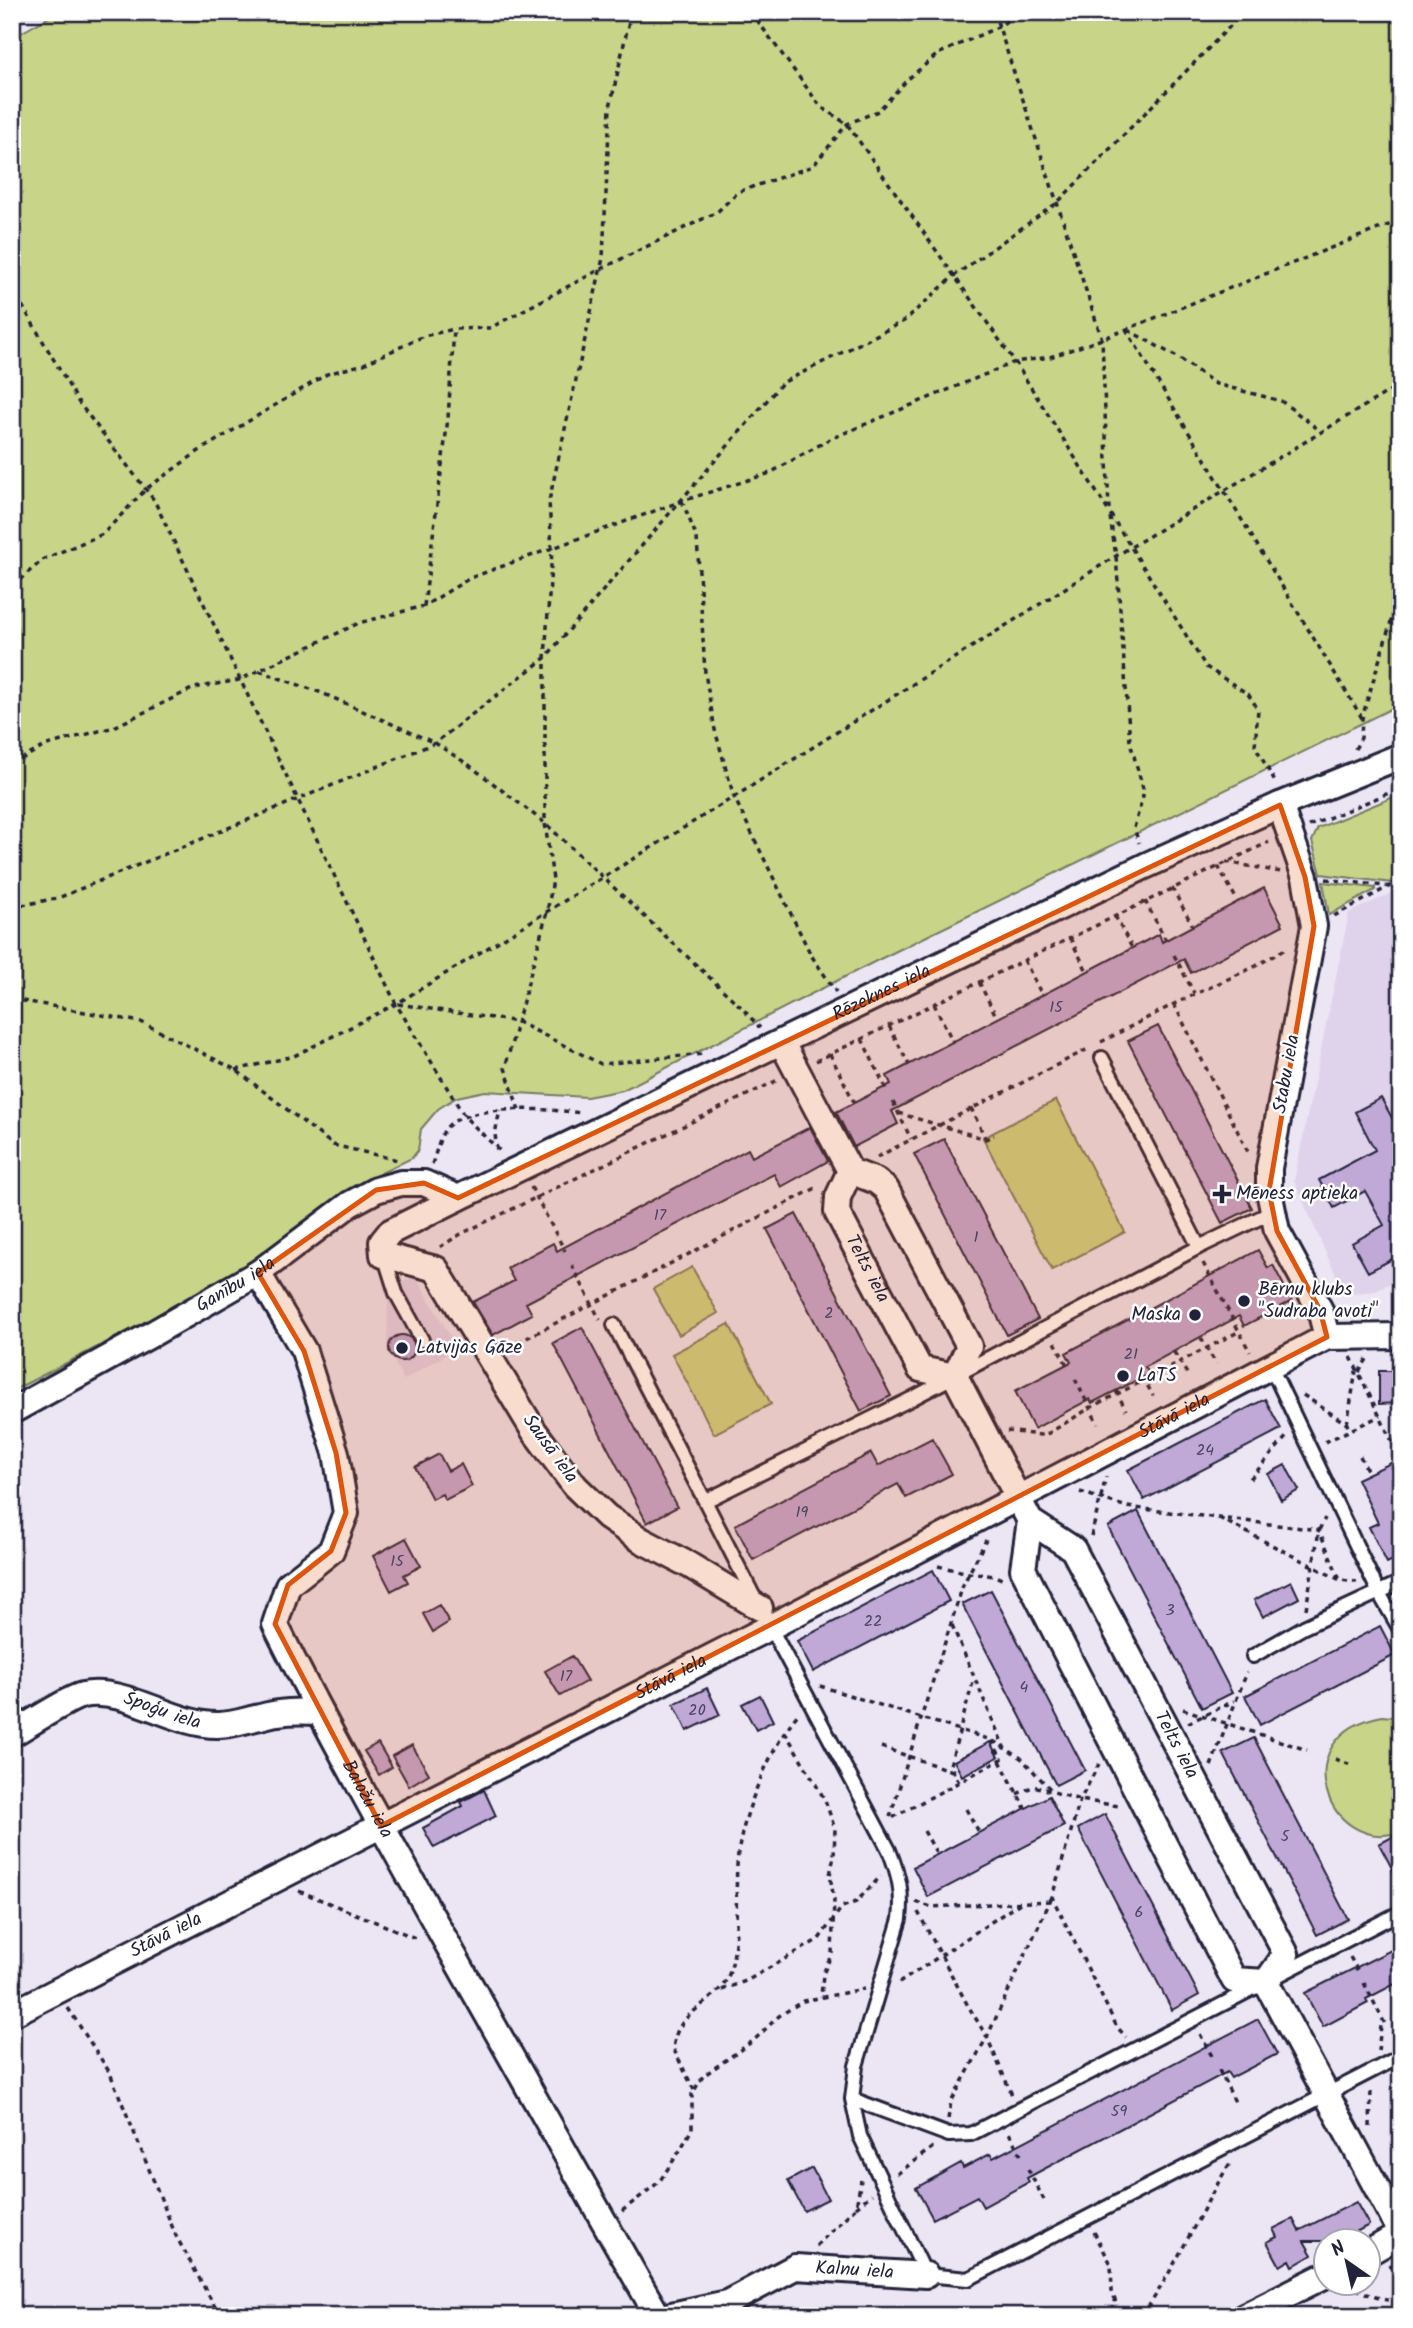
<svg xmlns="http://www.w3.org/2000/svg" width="1413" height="2328" font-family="Kalam,sans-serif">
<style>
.built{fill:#dfd3eb}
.green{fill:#c8d488;stroke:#757b62;stroke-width:2}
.building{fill:#c0a9d7;stroke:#22223b;stroke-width:2}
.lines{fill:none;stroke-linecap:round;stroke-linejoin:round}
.lane-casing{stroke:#22223b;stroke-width:18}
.street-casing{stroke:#22223b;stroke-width:30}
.path{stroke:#22223b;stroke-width:3.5;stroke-dasharray:5 5;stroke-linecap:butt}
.lane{stroke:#fff;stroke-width:12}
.street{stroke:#fff;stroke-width:24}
.marked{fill:#de560e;fill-opacity:0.2;stroke:#de560e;stroke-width:5;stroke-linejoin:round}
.poi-dot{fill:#22223b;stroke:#fff;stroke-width:2.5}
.labels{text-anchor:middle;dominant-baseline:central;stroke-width:5;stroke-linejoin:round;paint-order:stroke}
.number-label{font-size:16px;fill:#4a4462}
.street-label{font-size:19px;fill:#22223b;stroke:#fff}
.poi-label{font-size:19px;fill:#22223b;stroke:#fff;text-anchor:start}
</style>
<rect width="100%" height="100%" fill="#ece5f3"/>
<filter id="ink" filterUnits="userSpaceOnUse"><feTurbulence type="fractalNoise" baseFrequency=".0143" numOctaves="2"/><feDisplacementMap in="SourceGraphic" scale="14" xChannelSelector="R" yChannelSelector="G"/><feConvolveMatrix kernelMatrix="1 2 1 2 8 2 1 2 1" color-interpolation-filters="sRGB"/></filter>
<g filter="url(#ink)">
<path class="built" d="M1396 891 1401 894V1277L1376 1291 1353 1293 1339 1282 1294 1181 1349 913Z
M416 1276 457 1348 404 1380 387 1349 388 1289Z"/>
<path class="green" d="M58 12H1401V704L876 961 623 1090 587 1097 485 1091 457 1097 438 1109 421 1129 418 1150 412 1158 350 1188 259 1259 138 1326 12 1391V38Z
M1401 794V884L1321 874 1312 841 1318 828Z
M1323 882 1375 888V890L1329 915Z
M1056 1100 1125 1232 1052 1270 983 1138Z
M692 1267 718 1313 679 1335 653 1289Z
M729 1324 771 1404 714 1434 672 1354Z
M1382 1716 1401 1718V1832C1327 1856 1283 1735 1382 1716Z"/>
<path class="building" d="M1264 888 1283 925 1191 973 1184 959 892 1111 898 1124 854 1147 836 1112 891 1084 887 1076 1159 934 1162 942Z
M1158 1026 1252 1208 1222 1223 1128 1041Z
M1381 1098 1401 1134V1256L1400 1255 1368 1272 1352 1243 1384 1225 1365 1191 1334 1208 1319 1180 1375 1150 1355 1112Z
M810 1127 828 1161 781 1187 774 1174 526 1303 532 1314 493 1335 473 1302 514 1281 507 1268 553 1243 557 1251 748 1149 752 1157Z
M944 1139 1038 1319 1007 1335 914 1154Z
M796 1214 891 1396 861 1411 767 1229Z
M1258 1250 1268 1268 1273 1265 1292 1301 1244 1326 1239 1316 1145 1367 1149 1373 1139 1379 1092 1403 1090 1399 1034 1429 1015 1391 1071 1362 1066 1353Z
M582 1327 677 1507 647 1523 553 1343Z
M389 1348a13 13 0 1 1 26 0a13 13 0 1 1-26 0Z
M1379 1371H1401V1403L1379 1404Z
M1265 1399 1281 1429 1144 1500 1128 1470Z
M932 1438 952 1474 906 1498 898 1484 753 1560 735 1525 871 1453 878 1466Z
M439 1454 448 1471 461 1464 472 1486 445 1500 442 1494 432 1499 415 1467Z
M1393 1462 1401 1477V1556L1387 1563 1369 1527 1378 1523 1357 1479Z
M1285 1465 1299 1490 1281 1500 1268 1474Z
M1138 1511 1232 1693 1202 1708 1108 1527Z
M406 1538 421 1566 404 1575 408 1582 391 1591 373 1556Z
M933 1570 949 1601 813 1672 797 1641Z
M1291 1581 1299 1598 1263 1617 1254 1600Z
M991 1590 1085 1770 1056 1785 962 1604Z
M439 1605 449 1622 433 1632 423 1614Z
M1380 1626 1395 1655 1260 1725 1245 1696Z
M572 1656 587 1681 560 1696 545 1671Z
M707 1688 720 1715 687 1731 674 1704Z
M760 1695 773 1721 756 1730 742 1704Z
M1254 1738 1348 1919 1317 1935 1223 1753Z
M990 1742 998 1757 962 1776 954 1761Z
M378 1743 392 1767 379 1775 364 1751Z
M412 1745 429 1774 409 1786 392 1756Z
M484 1790 496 1816 434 1848 423 1828 463 1806 461 1802Z
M1049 1796 1064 1826 928 1897 913 1867Z
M1105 1814 1199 1995 1172 2010 1078 1829Z
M1394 1836 1401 1849V1885L1379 1844Z
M1401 1945V1981L1366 1999 1368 2003 1323 2027 1305 1993Z
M1258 2019 1277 2054 1231 2078 1227 2072 1027 2178 1029 2182 983 2207 977 2196 933 2219 916 2188 961 2163 963 2168 990 2154 993 2158Z
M812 2168 828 2199 804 2211 788 2181Z
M1356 2202 1369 2225 1339 2241H1304L1312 2255 1293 2266 1290 2260 1280 2266 1267 2242 1277 2237 1273 2229 1293 2219 1299 2231Z"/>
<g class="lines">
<g class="lane-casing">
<path id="lane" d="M1102 1058 1199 1247
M384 1255 396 1293 422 1340
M614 1325 705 1501
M1271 1367 1379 1593 1401 1631
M756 1601 705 1501 911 1399 1199 1247 1272 1212
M768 1623 889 1850C899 1875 903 1893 900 1919L856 2066 852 2099 860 2136 926 2275 968 2279 1401 2056
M1253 1656 1304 1627 1401 1582
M1277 1976 1401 1912
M852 2099 949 2135 971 2134 1258 1986"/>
</g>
<g class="street-casing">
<g id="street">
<path d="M1280 805 1305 877 1314 926 1269 1168V1191L1277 1231 1320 1310 1327 1337"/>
<path d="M782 1043 850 1171 876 1181 886 1189 969 1346 955 1376"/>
<path id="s1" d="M850 1171 838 1197 837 1212 920 1369 955 1376"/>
<path id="s2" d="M258 1273 304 1351 336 1453 346 1513 331 1551 288 1585 275 1624C335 1745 401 1861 467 1979 531 2091 593 2204 658 2316"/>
<path id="s3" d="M955 1376 1030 1521 1073 1549 1286 1954 1266 1982"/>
<path id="s4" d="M12 1411 152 1334 258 1273 350 1204 376 1190 401 1183H424L458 1198"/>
<path d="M1030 1521 1023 1569 1234 1980 1266 1982"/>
<path id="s5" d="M760 1608 689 1565 641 1540 607 1517 575 1486 534 1431 436 1269 383 1255 382 1242 390 1232 458 1198 1145 866 1280 805 1401 756"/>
<path id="s6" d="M12 1734C28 1725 69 1698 83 1695 124 1686 175 1726 218 1725 233 1725 246 1720 260 1717 280 1711 298 1711 318 1712"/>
<path d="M1266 1982 1401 2233"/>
<path id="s7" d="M12 2014 770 1627 1327 1337 1401 1336"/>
<path d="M1368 2253 1401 2234"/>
<path id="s8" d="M667 2316 727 2303 795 2267 926 2275"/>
<path d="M1244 2316 1326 2275"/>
</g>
</g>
<path class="path" d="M751 12 821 107 847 124 1015 362 1206 667 1248 694 1258 709 1255 746 1275 782
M994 12 1102 339 1109 509
M12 288 79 403 154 500 396 1004 465 1117 502 1153
M1126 329 1362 718
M1128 330 1177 357 1216 384 1281 401 1322 432
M682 501 697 538 705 673 715 730 734 797 811 955 836 992
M1110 517 1116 556 1130 742 1144 792 1134 828 1139 843
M12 586 44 559 103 534 146 489 199 451 327 374 364 364 424 336 454 329 490 328 599 270 717 212 738 192 813 166 847 124 878 111 908 79 938 54 1000 26 1018 12
M424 606 448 418 454 329
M259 671 322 693 435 743 469 765 545 823 741 1007 760 1028
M1355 749 1361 738 1362 718 1401 588
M12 764 47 745 114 727 194 688 239 680 359 623 424 606 470 578 682 501 770 473 830 439 1015 362 1050 357 1102 339 1401 220
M1309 826 1401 788
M1226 862 1281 872
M1218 866 1238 902
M1326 879 1401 888
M1172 888 1193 926
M1145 901 1167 942
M12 907 58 898 435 743 545 658 782 383 904 321 954 276 1057 203 1244 12
M1115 916 1132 948
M1334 916 1390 886 1401 876
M1070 938 1087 971
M1174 955 1194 993
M1024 960 1042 995
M979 982 997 1018
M12 999 141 1022 236 1070 333 1145 398 1160
M398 1004 518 1022 601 1064 703 1054
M934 1004 953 1042
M1174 1004 1248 1152
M889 1026 909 1065
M862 1039 887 1091
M1101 1042 1174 1004 1256 966 1287 948
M830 1054 854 1102
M816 1061 1269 842
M236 1070 294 1056 396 1004 734 797 1116 556 1401 384
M893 1102 911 1139
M971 1108 988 1144
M519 1110 505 1068 547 912 553 880 545 823V658L552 550 549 501 603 258 610 107 631 12
M898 1113 986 1139 994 1135
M497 1150 495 1134 500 1110
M877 1157 1088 1049
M432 1164C436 1154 439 1137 446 1128 467 1103 551 1109 581 1113
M531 1187 565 1251
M440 1247 461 1234 778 1080
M1203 1263 1250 1352
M572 1265 600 1320
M1201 1338 1216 1364
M1055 1342 1068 1367
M508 1345 523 1340 816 1188
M1174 1352 1189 1377
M1351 1357 1401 1460
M1359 1372 1367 1359
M1143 1377 1153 1396
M1075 1379 1098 1424
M1116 1391 1126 1410
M1303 1395 1347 1424 1349 1430
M1347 1424 1356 1371
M1007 1431 1040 1435 1049 1433 1090 1408 1238 1332
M1325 1442 1380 1416
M1360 1456 1369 1474
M1250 1479 1288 1435
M1080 1492 1127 1507 1319 1530 1340 1580 1357 1582
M1219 1518 1340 1580
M1091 1536 1106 1477
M938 1566 969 1573 995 1576 1002 1579
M1306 1609 1319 1530 1325 1518
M952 1625 1004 1747
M820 1686 991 1740 1002 1759 890 1819
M1183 1709 1307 1750
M1188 1723 1234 1701
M785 1732 825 1800 835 1829 834 1856 830 1875 834 1900 832 1953 823 1974 821 1997
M993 1741 1021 1758 1053 1792
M881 1747 952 1771
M1335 1759 1351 1765
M1000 1761 1025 1808
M1099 1764 1080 1800 1052 1897 1117 2027 1126 2037
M1211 1766 1247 1672
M959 1782 950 1765 973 1682
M1017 1794 1034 1786 1080 1800 1119 1806
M966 1809 979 1832
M890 1817 963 1585 986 1540
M924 1831 937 1854
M299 1891 418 1939
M916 1902 931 1907 1050 1901
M918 1912 967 2004 987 2037 1012 2095
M1350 1957 1358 1971
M899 1983 1020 1903
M1364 1983 1385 2024
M722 1990 748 1980 819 1939 842 1907 856 1902 881 1876
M68 2008 110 2073 176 2236 220 2316
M1200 2034 1213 2058
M1378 2051 1381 2026
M1219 2070 1235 2102
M694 2090 673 2048C674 2043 675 2037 677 2032 689 2005 723 2000 731 1968 739 1935 735 1900 737 1866 739 1821 769 1749 798 1714
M948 2119 951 2102 987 2037 1052 1897
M1370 2127 1371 2089
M1009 2133 1022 2157
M1028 2169 1044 2200
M897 2174 933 2147
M856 2207 872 2194
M622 2211 659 2182 679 2152 692 2129V2094L703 2076 753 2041 779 2016 803 2001 864 1989
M1094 2232 1111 2264 1112 2291 1120 2316
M816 2246 856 2207 861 2180
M1390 2264 1401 2284
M1347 2284C1363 2293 1382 2301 1401 2302
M1142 2316C1176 2267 1199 2213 1230 2163
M1382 2316 1401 2305"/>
<use href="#lane" class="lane"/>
<use href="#street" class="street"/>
</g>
</g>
<path class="marked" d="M1280 805 1305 877 1314 926 1269 1191 1277 1231 1320 1310 1327 1337 381 1826 275 1624 288 1585 331 1551 346 1513 336 1453 304 1351 258 1273 376 1190 424 1183 458 1198Z"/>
<g class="poi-dot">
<path d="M1218.5 1183.5h7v7h7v7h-7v7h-7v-7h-7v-7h7z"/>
<circle cx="1244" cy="1301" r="7"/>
<circle cx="1195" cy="1315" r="7"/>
<circle cx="402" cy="1348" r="7"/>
<circle cx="1123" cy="1376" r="7"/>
</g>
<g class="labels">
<g class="number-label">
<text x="1056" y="1007">15</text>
<text x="660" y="1215">17</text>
<text x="976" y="1237">1</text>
<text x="829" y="1313">2</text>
<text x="1131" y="1354">21</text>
<text x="1205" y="1450">24</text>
<text x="802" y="1512">19</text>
<text x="397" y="1561">15</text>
<text x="1170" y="1610">3</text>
<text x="873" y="1621">22</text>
<text x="566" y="1676">17</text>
<text x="1024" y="1687">4</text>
<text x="697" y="1710">20</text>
<text x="1285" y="1836">5</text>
<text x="1139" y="1912">6</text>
<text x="1119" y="2111">59</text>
</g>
<g class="street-label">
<text stroke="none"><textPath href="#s5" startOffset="1108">Rēzeknes iela</textPath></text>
<text transform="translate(1287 1074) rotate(-80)">Stabu iela</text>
<text stroke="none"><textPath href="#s1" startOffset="108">Telts iela</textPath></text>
<text stroke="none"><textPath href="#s4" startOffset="257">Ganību iela</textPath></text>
<text stroke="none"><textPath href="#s7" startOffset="1307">Stāvā iela</textPath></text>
<text transform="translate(550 1449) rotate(54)">Sausā iela</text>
<text stroke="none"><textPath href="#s7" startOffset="740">Stāvā iela</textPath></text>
<text stroke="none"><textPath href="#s6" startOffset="163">Špoģu iela</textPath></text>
<text stroke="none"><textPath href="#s3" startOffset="436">Telts iela</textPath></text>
<text stroke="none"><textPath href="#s2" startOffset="593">Baložu iela</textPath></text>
<text stroke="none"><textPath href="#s7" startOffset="173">Stāvā iela</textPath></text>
<text stroke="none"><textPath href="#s8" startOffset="198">Kalnu iela</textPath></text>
</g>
<g class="poi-label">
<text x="1236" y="1194">Mēness aptieka</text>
<text x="1258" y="1290">Bērnu klubs<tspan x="1258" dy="22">"Sudraba avoti"</tspan></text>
<text x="1181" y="1315" text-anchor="end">Maska</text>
<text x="416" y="1348">Latvijas Gāze</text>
<text x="1137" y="1376">LaTS</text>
</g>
</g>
<rect width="1413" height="2328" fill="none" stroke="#fff" stroke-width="42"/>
<rect x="21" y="21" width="1371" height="2286" fill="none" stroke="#22223b" stroke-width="2.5" filter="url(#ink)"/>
<g transform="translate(1347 2262) rotate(326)"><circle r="33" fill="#ffffff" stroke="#a7a7b1" stroke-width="2"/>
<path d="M0-5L12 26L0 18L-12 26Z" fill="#22223b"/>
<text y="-10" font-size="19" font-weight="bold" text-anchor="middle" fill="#22223b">N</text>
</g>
</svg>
